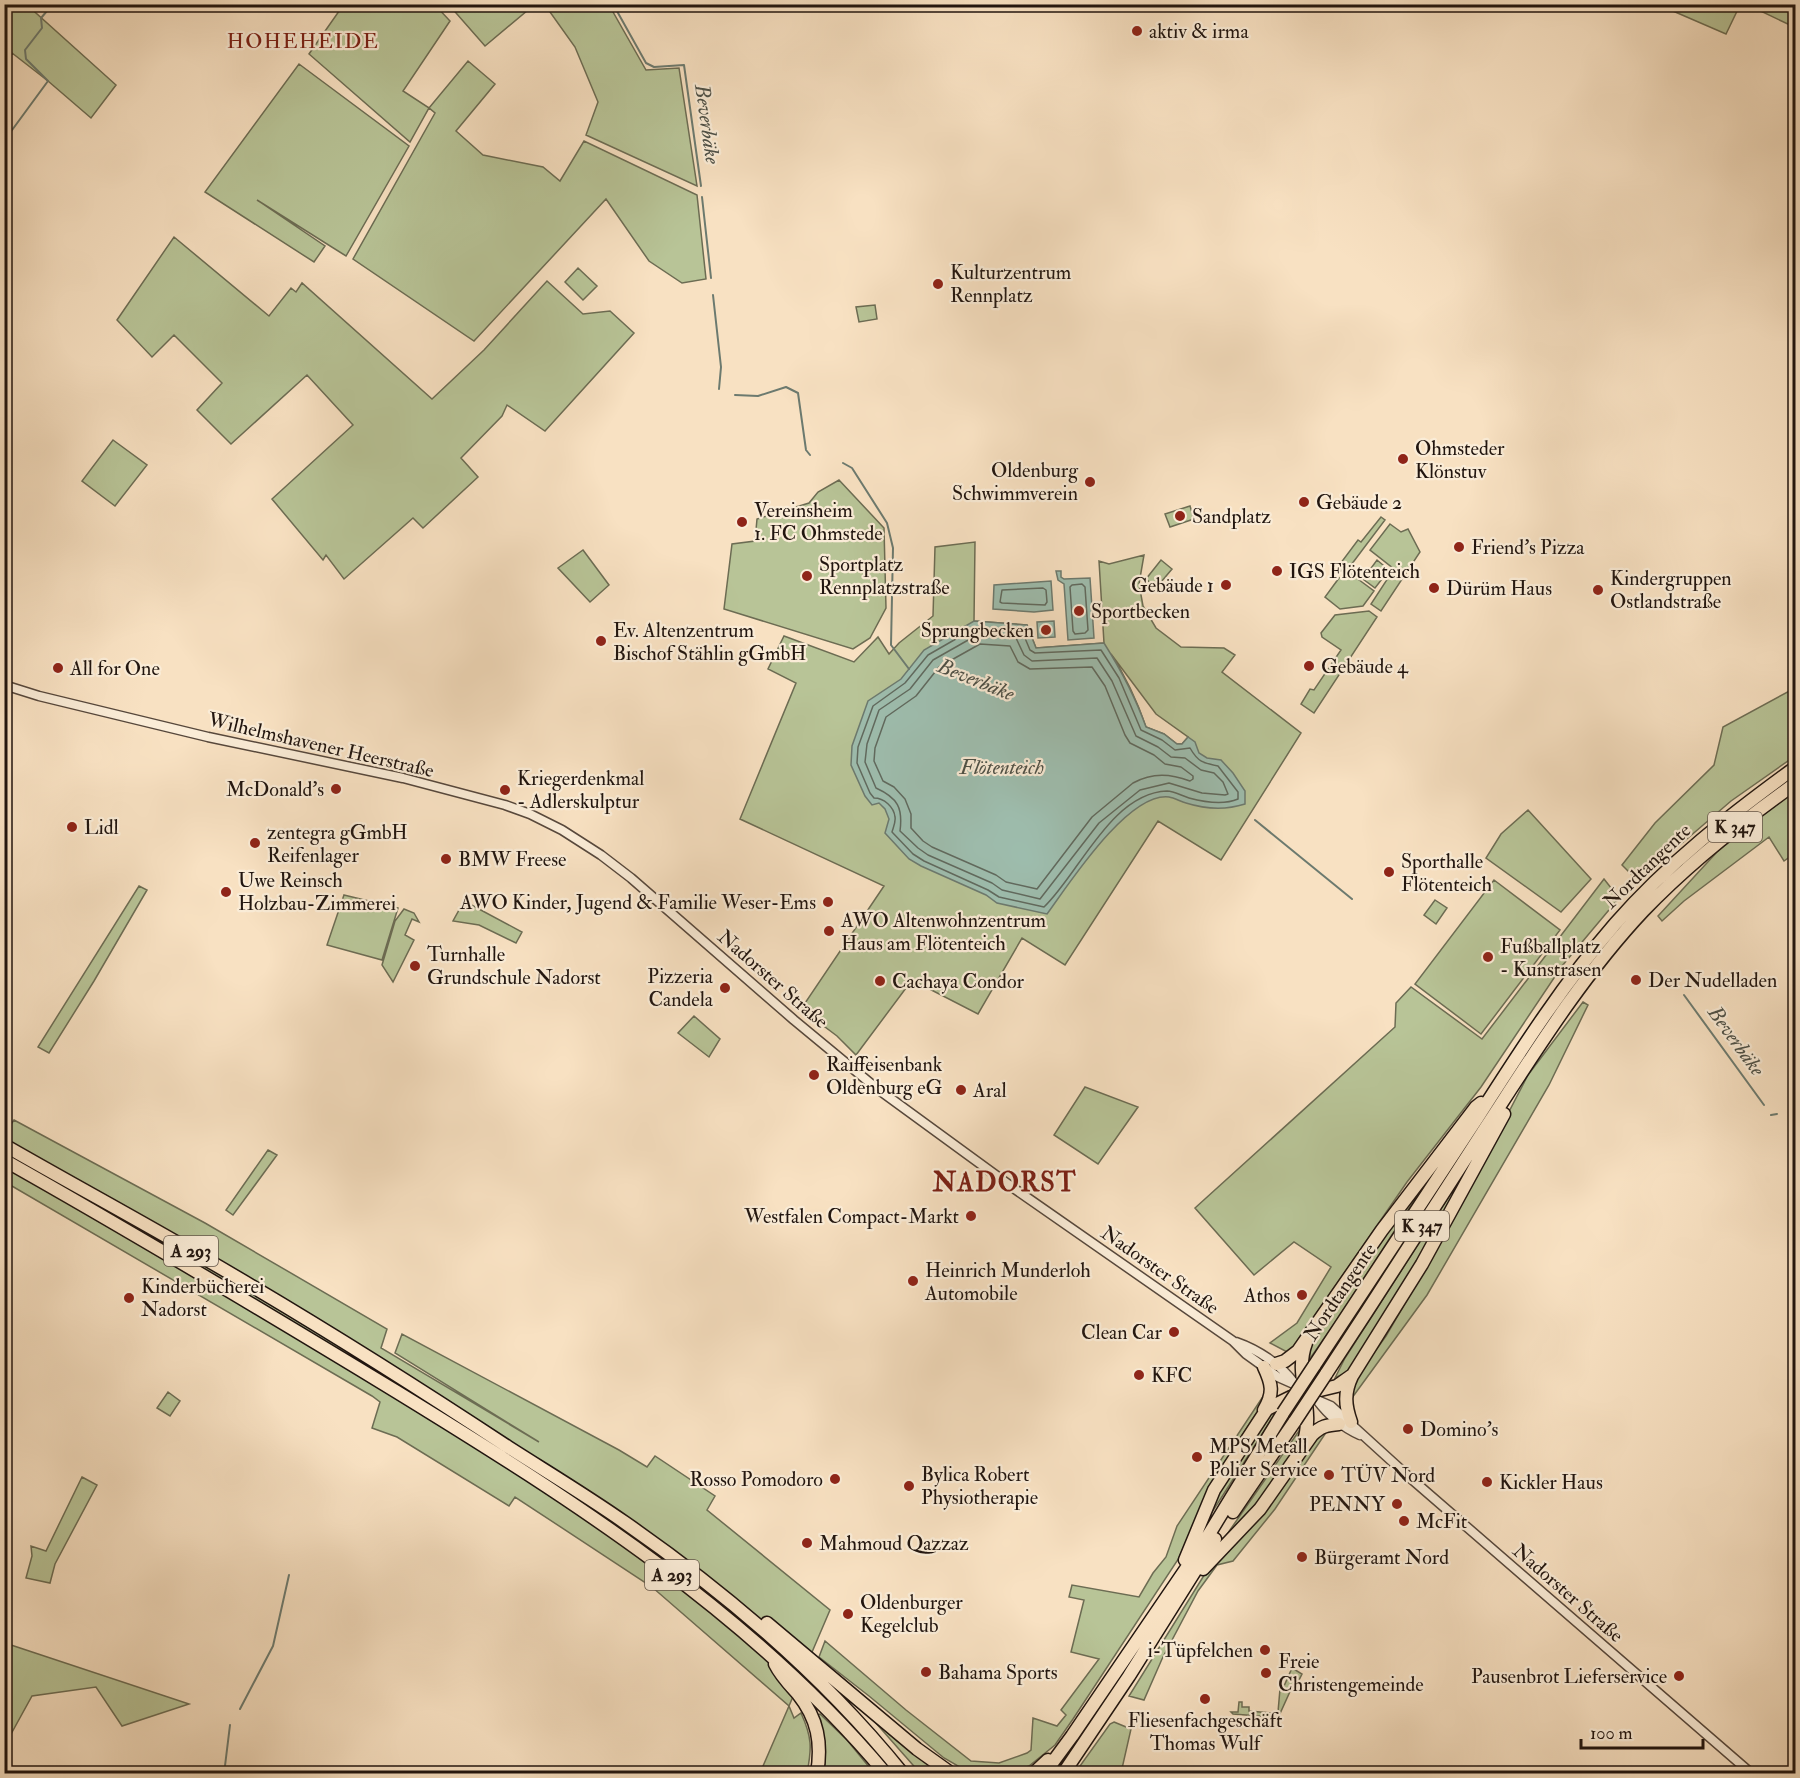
<svg xmlns="http://www.w3.org/2000/svg" width="1800" height="1778" font-family="'IM FELL Double Pica',serif">
<style>
.green{fill:#b8c497;stroke:#6c6c53;stroke-width:1.5;fill-rule:evenodd}
.water{fill:#9ebeaf;stroke:#6c7a6f;stroke-width:1.5}
.lines{fill:none;stroke-linecap:round;stroke-linejoin:round}
.shore{stroke:#606a5f;stroke-width:1.5}
.stream{stroke:#6c7a6f;stroke-width:2}
.minor-casing{stroke:#57483c;stroke-width:11}
.highway-casing{stroke:#21150f;stroke-width:15}
.minor{stroke:#faecd7;stroke-width:8}
.highway{stroke:#f8e1c2;stroke-width:12}
.highway-bridge-casing{stroke:#21150f;stroke-width:15;stroke-linecap:butt}
.highway-bridge{stroke:#f8e1c2;stroke-width:12}
.poi-dot{fill:#8f2418;stroke:#faecd7;stroke-width:2}
.labels{text-anchor:middle;dominant-baseline:central;stroke-width:4.5;stroke-linejoin:round;paint-order:stroke}
.shield{fill:#faecd7;stroke:#62564b;stroke-width:1.5}
.shield-label{font-size:18px;font-weight:bold;fill:#21150f}
.poi-label{font-size:20px;fill:#21150f;stroke:#faecd7;text-anchor:start}
.street-label{font-size:20px;fill:#21150f;stroke:#faecd7}
.neighbourhood-label{font-size:21px;letter-spacing:1.5px;fill:#7a1f14;stroke:#faecd7}
.water-label{font-size:21px;font-style:italic;fill:#4d5047;stroke:#faecd7}
.district-label{font-size:26px;font-weight:bold;letter-spacing:1.5px;fill:#7a1f14;stroke:#faecd7}
</style>
<rect width="100%" height="100%" fill="#f8e1c2"/>
<filter id="stains"><feTurbulence type="fractalNoise" baseFrequency=".00333" numOctaves="4"/><feColorMatrix values="0 0 0 0 .2 0 0 0 0 .09 0 0 0 0 .02 0 0 0 .5 -.17"/></filter>
<radialGradient id="worn" r=".72"><stop offset=".6" stop-color="#630" stop-opacity="0"/><stop offset="1" stop-color="#630" stop-opacity=".3"/></radialGradient>
<path class="green" d="M5 4 27 5 116 85 91 118 48 81 12 53 5 62Z
M344 4 435 5 450 21 403 91 429 108 468 61 495 84 456 131 483 155 543 167 560 181 584 141 697 195 706 279 682 283 649 261 606 199 474 341 353 259 435 113 429 108 410 142 309 54Z
M449 5V4L534 5 485 46Z
M545 5H609L646 70 679 68 697 186 586 135 598 102 575 47Z
M1659 5H1740L1726 34Z
M1748 5H1795V19L1792 26Z
M299 64 409 146 346 256 257 200 325 246 314 262 205 192Z
M174 237 269 316 291 288 296 292 302 283 432 399 484 350 547 281 583 314 610 311 634 333 545 431 507 405 502 416 461 458 478 477 423 528 413 518 344 579 326 555 323 560 272 499 353 425 307 375 231 444 197 410 222 383 174 335 152 357 117 320Z
M578 268 597 286 583 300 565 282Z
M875 305 877 319 859 322 856 307Z
M113 440 147 465 115 506 82 481Z
M839 480 884 528 886 608 870 638 853 649 724 609 732 544 755 541 757 519 809 503 818 492Z
M1190 506 1194 519 1170 527 1165 514Z
M1381 517 1385 520 1348 569 1341 571 1337 568 1358 540 1361 542Z
M1390 524 1401 532 1408 529 1420 552 1381 611 1371 604 1394 569 1370 550Z
M975 542 974 621 1027 625 1036 648 1104 643 1099 561 1109 564 1144 555 1139 584 1143 606 1156 628 1181 647 1224 648 1235 655 1222 672 1301 733 1221 860 1158 821 1065 965 1022 938 978 1014 912 980 856 1055 837 1036 801 1009 884 886 740 819 796 683 768 669 784 636 854 662 878 637 889 654 899 643 933 616 935 547ZM1111 654 1156 714 1188 737 1182 744H1177L1164 734 1146 727C1137 701 1126 677 1111 654Z
M583 550 609 585 590 602 558 568Z
M1161 560 1172 569 1156 588 1146 579Z
M1377 560 1389 570 1375 588 1363 579Z
M1351 574 1374 591 1363 606 1340 609 1325 597 1339 578Z
M1369 611 1377 617 1314 713 1301 704 1310 689 1314 690 1341 650 1322 637 1321 633 1335 615Z
M1795 688V756L1731 801 1638 881 1622 865 1655 823 1714 765 1723 727Z
M1795 791V853L1784 861 1769 837 1684 901 1662 921 1658 916 1717 852 1760 817Z
M1528 810 1591 879 1561 912 1486 858 1501 834Z
M1604 879 1619 898 1562 966 1481 1087 1407 1182 1289 1353 1270 1343 1297 1323 1331 1267 1294 1242 1254 1275 1195 1208 1395 1027 1396 1003 1411 987 1482 1039Z
M1494 880 1560 930 1481 1034 1415 984Z
M139 886 147 890 94 981 49 1053 38 1047Z
M344 895 398 908 382 960 327 945Z
M1435 900 1447 908 1436 924 1424 915Z
M464 901 522 932 516 943 479 925 453 921Z
M404 909 414 913 419 922 412 919 405 935 414 940 393 982 382 965 395 921Z
M1583 1002 1588 1005 1549 1085 1427 1295 1349 1402 1355 1379 1386 1336 1425 1269 1462 1202 1528 1075Z
M694 1016 720 1039 709 1057 678 1033Z
M1085 1087 1138 1107 1098 1164 1054 1135Z
M14 1120 205 1223 387 1329 381 1348 539 1442 395 1353 402 1334 619 1450 647 1467 655 1456 715 1496 707 1510 830 1610 789 1706 794 1718 801 1713C812 1737 812 1748 807 1773H760L789 1706 652 1587 515 1497 509 1506 397 1437 372 1428 380 1402 372 1396 5 1182V1133Z
M268 1150 277 1155 233 1215 226 1210Z
M1446 1151 1339 1317 1309 1360 1311 1346 1382 1236Z
M1478 1151 1442 1222 1367 1346 1347 1372 1335 1378 1345 1358Z
M168 1392 180 1401 170 1416 157 1408Z
M1266 1392 1263 1403 1219 1471 1203 1501 1179 1558 1073 1719 1055 1745 1029 1766 1012 1773H970L944 1758 869 1696 819 1657 825 1641 906 1710 971 1761 999 1763 1027 1753 1031 1750 1033 1718 1057 1726 1066 1715 1061 1710 1099 1659 1071 1652 1084 1600 1069 1597 1072 1585 1139 1597 1153 1573 1166 1557 1177 1526Z
M1276 1411 1268 1425 1198 1534 1218 1491 1269 1416Z
M1301 1428C1289 1471 1253 1508 1223 1540Z
M1327 1431 1275 1509 1233 1561 1217 1565 1198 1591 1162 1659 1144 1700 1129 1696 1203 1577 1215 1562 1238 1541 1277 1495 1316 1437Z
M82 1477 97 1485 55 1564 50 1583 26 1578 32 1556 31 1546 46 1551Z
M5 1643 189 1704 122 1726 96 1687 32 1696 5 1745Z
M1292 1668 1302 1674 1296 1686 1293 1685 1278 1718H1276L1278 1712 1280 1689 1284 1686Z
M1239 1702H1242V1707H1249V1711L1272 1713V1717L1233 1714 1231 1712H1238Z
M860 1705 946 1773H920Z
M820 1714 847 1740 874 1773H823C829 1754 822 1734 817 1715Z
M1114 1722 1131 1729 1121 1773H1075L1110 1724Z"/>
<path class="water" d="M1056 571H1061V577L1064 579 1090 578 1094 638 1068 640 1064 584 1058 580Z
M1051 581 1053 610 1034 612 993 609 994 585Z
M974 621 1027 625 1036 648 1104 643C1121 670 1135 696 1146 727L1164 734 1177 744H1182L1188 737 1195 742 1199 753 1207 758 1221 760 1233 773 1245 791V804C1226 810 1205 809 1186 803 1181 802 1175 798 1169 797 1128 792 1069 884 1047 914L997 903 986 895 921 866 909 859 885 833 889 819 885 809 879 803 872 805 865 796 851 765 852 746 868 701 901 679 924 650Z
M1054 621 1055 637 1038 638 1037 622Z"/>
<g class="lines">
<path class="shore" d="M1082 584 1085 587 1088 630 1085 633 1075 634 1073 631 1070 587 1072 585Z
M1043 588 1046 590 1047 602 1045 605 1002 603 1000 602 1002 590Z
M975 628 1022 631 1030 650 1035 653 1101 650 1119 678 1141 730 1162 740 1175 750 1190 748C1198 762 1203 763 1218 766L1238 792V799C1224 805 1204 802 1189 798 1182 796 1174 791 1167 791 1111 793 1079 874 1044 907L999 897 988 890 924 861 913 854 892 832C893 828 896 822 895 817 894 807 884 798 874 798L870 793 857 763 858 747 873 706 905 683 928 655Z
M977 635 1016 638 1024 655 1032 661 1097 658 1112 681 1136 736 1158 747 1171 757 1185 758 1201 770 1214 773 1223 782 1228 794 1225 795 1202 793 1169 783 1140 790 1099 823 1040 899 1002 890 992 883 928 855 918 848 900 831C903 808 898 798 876 788L865 762 867 744 879 710 910 689 933 660Z
M980 644 1010 646 1018 662 1030 669 1092 667 1105 686 1125 735 1130 743 1154 755 1165 764 1181 767 1193 776V779L1190 781C1171 774 1153 772 1133 783L1092 817 1037 889 1006 882 996 875 932 847 923 841 911 828V814L905 799 894 787 883 781 874 761 875 748 886 717 916 696 939 667Z"/>
<path class="stream" d="M613 4 646 63 654 67 684 65 701 186
M4 141 48 81 26 59 25 50 42 28 41 18 53 4
M702 197 711 278
M713 295 721 367 719 389
M735 395 758 396 786 387 798 393 806 450 810 455
M843 463 852 468 887 523 893 548 891 645 909 669
M1255 820 1352 899
M1684 995 1764 1105
M1791 1103 1796 1102
M1771 1115 1777 1114
M240 1709 273 1646 289 1575
M224 1774 230 1725"/>
<g class="minor-casing">
<path id="minor" d="M4 685 39 696 208 737 403 778 505 805 530 814 562 830 601 855 631 878 794 1020 875 1087 1012 1187 1233 1341 1246 1354 1278 1377 1296 1385 1317 1400 1331 1406 1408 1476 1752 1774
M1236 1342C1259 1350 1281 1365 1295 1384
M1317 1400C1329 1416 1342 1427 1360 1435"/>
</g>
<g class="highway-casing">
<path id="highway" d="M4 1145C70 1183 137 1219 202 1257 306 1317 408 1381 508 1447 547 1472 587 1496 624 1522 728 1594 824 1676 903 1774
M4 1160C137 1235 267 1313 397 1392 573 1500 752 1614 886 1774
M1276 1364 1285 1361 1298 1351 1382 1230 1476 1107 1481 1103
M1314 1366C1368 1284 1422 1202 1476 1120 1519 1053 1562 985 1615 924 1668 863 1730 815 1796 767
M1264 1367C1272 1384 1274 1393 1264 1410
M1326 1374C1380 1292 1433 1209 1486 1127 1535 1052 1582 976 1643 911 1690 862 1741 822 1796 783
M1351 1422C1345 1405 1344 1393 1352 1376L1422 1264 1504 1114
M1303 1444C1316 1408 1293 1376 1306 1343
M1233 1512 1295 1421
M1185 1560 1214 1490 1267 1409 1291 1397 1337 1386 1351 1376
M1203 1569 1260 1509 1312 1435C1321 1426 1327 1425 1339 1424
M767 1623 917 1749 952 1774
M775 1664C781 1676 789 1684 798 1694 818 1719 822 1743 817 1774
M1033 1774 1048 1760
M1044 1774 1072 1736 1203 1544 1283 1413
M1063 1774 1129 1676 1215 1539"/>
</g>
<use href="#minor" class="minor"/>
<use href="#highway" class="highway"/>
<g class="highway-bridge-casing">
<path id="highway-bridge" d="M1283 1413 1314 1366
M1295 1421 1326 1374"/>
</g>
<use href="#highway-bridge" class="highway-bridge"/>
</g>
<g class="poi-dot">
<circle cx="1137" cy="31" r="6"/>
<circle cx="938" cy="284" r="6"/>
<circle cx="1403" cy="459" r="6"/>
<circle cx="1090" cy="482" r="6"/>
<circle cx="1304" cy="502" r="6"/>
<circle cx="1180" cy="516" r="6"/>
<circle cx="742" cy="522" r="6"/>
<circle cx="1459" cy="547" r="6"/>
<circle cx="1277" cy="571" r="6"/>
<circle cx="807" cy="576" r="6"/>
<circle cx="1226" cy="585" r="6"/>
<circle cx="1434" cy="588" r="6"/>
<circle cx="1598" cy="590" r="6"/>
<circle cx="1079" cy="611" r="6"/>
<circle cx="1046" cy="630" r="6"/>
<circle cx="601" cy="641" r="6"/>
<circle cx="1309" cy="666" r="6"/>
<circle cx="58" cy="668" r="6"/>
<circle cx="336" cy="789" r="6"/>
<circle cx="505" cy="790" r="6"/>
<circle cx="72" cy="827" r="6"/>
<circle cx="255" cy="843" r="6"/>
<circle cx="446" cy="859" r="6"/>
<circle cx="1389" cy="872" r="6"/>
<circle cx="226" cy="892" r="6"/>
<circle cx="828" cy="902" r="6"/>
<circle cx="829" cy="931" r="6"/>
<circle cx="1488" cy="957" r="6"/>
<circle cx="415" cy="966" r="6"/>
<circle cx="1636" cy="980" r="6"/>
<circle cx="880" cy="981" r="6"/>
<circle cx="725" cy="988" r="6"/>
<circle cx="814" cy="1075" r="6"/>
<circle cx="961" cy="1090" r="6"/>
<circle cx="971" cy="1216" r="6"/>
<circle cx="913" cy="1281" r="6"/>
<circle cx="1302" cy="1295" r="6"/>
<circle cx="129" cy="1298" r="6"/>
<circle cx="1174" cy="1332" r="6"/>
<circle cx="1139" cy="1375" r="6"/>
<circle cx="1408" cy="1429" r="6"/>
<circle cx="1197" cy="1457" r="6"/>
<circle cx="1329" cy="1475" r="6"/>
<circle cx="835" cy="1479" r="6"/>
<circle cx="1487" cy="1482" r="6"/>
<circle cx="909" cy="1486" r="6"/>
<circle cx="1397" cy="1504" r="6"/>
<circle cx="1404" cy="1521" r="6"/>
<circle cx="807" cy="1543" r="6"/>
<circle cx="1302" cy="1557" r="6"/>
<circle cx="848" cy="1614" r="6"/>
<circle cx="1265" cy="1650" r="6"/>
<circle cx="926" cy="1672" r="6"/>
<circle cx="1266" cy="1673" r="6"/>
<circle cx="1679" cy="1676" r="6"/>
<circle cx="1205" cy="1699" r="6"/>
</g>
<g class="labels">
<g class="shield">
<rect x="1708" y="812" width="54" height="30" rx="4.5"/>
<rect x="1395" y="1211" width="54" height="30" rx="4.5"/>
<rect x="164" y="1236" width="54" height="30" rx="4.5"/>
<rect x="645" y="1560" width="54" height="30" rx="4.5"/>
</g>
<g class="shield-label">
<text x="1735" y="827">K 347</text>
<text x="1422" y="1226">K 347</text>
<text x="191" y="1251">A 293</text>
<text x="672" y="1575">A 293</text>
</g>
<g class="poi-label">
<text x="1149" y="31">aktiv &amp; irma</text>
<text x="950" y="272">Kulturzentrum<tspan x="950" dy="23">Rennplatz</tspan></text>
<text x="1415" y="448">Ohmsteder<tspan x="1415" dy="23">Klönstuv</tspan></text>
<text x="1078" y="470" text-anchor="end">Oldenburg<tspan x="1078" dy="23">Schwimmverein</tspan></text>
<text x="1316" y="502">Gebäude 2</text>
<text x="754" y="510">Vereinsheim<tspan x="754" dy="23">1. FC Ohmstede</tspan></text>
<text x="1192" y="516">Sandplatz</text>
<text x="1471" y="547">Friend's Pizza</text>
<text x="819" y="564">Sportplatz<tspan x="819" dy="23">Rennplatzstraße</tspan></text>
<text x="1289" y="571">IGS Flötenteich</text>
<text x="1610" y="578">Kindergruppen<tspan x="1610" dy="23">Ostlandstraße</tspan></text>
<text x="1214" y="585" text-anchor="end">Gebäude 1</text>
<text x="1446" y="588">Dürüm Haus</text>
<text x="1091" y="611">Sportbecken</text>
<text x="613" y="630">Ev. Altenzentrum<tspan x="613" dy="23">Bischof Stählin gGmbH</tspan></text>
<text x="1034" y="630" text-anchor="end">Sprungbecken</text>
<text x="1321" y="666">Gebäude 4</text>
<text x="70" y="668">All for One</text>
<text x="517" y="778">Kriegerdenkmal<tspan x="517" dy="23">- Adlerskulptur</tspan></text>
<text x="324" y="789" text-anchor="end">McDonald's</text>
<text x="84" y="827">Lidl</text>
<text x="267" y="832">zentegra gGmbH<tspan x="267" dy="23">Reifenlager</tspan></text>
<text x="458" y="859">BMW Freese</text>
<text x="1401" y="861">Sporthalle<tspan x="1401" dy="23">Flötenteich</tspan></text>
<text x="238" y="880">Uwe Reinsch<tspan x="238" dy="23">Holzbau-Zimmerei</tspan></text>
<text x="816" y="902" text-anchor="end">AWO Kinder, Jugend &amp; Familie Weser-Ems</text>
<text x="841" y="920">AWO Altenwohnzentrum<tspan x="841" dy="23">Haus am Flötenteich</tspan></text>
<text x="1500" y="946">Fußballplatz<tspan x="1500" dy="23">- Kunstrasen</tspan></text>
<text x="427" y="954">Turnhalle<tspan x="427" dy="23">Grundschule Nadorst</tspan></text>
<text x="713" y="976" text-anchor="end">Pizzeria<tspan x="713" dy="23">Candela</tspan></text>
<text x="1648" y="980">Der Nudelladen</text>
<text x="892" y="981">Cachaya Condor</text>
<text x="826" y="1064">Raiffeisenbank<tspan x="826" dy="23">Oldenburg eG</tspan></text>
<text x="973" y="1090">Aral</text>
<text x="959" y="1216" text-anchor="end">Westfalen Compact-Markt</text>
<text x="925" y="1270">Heinrich Munderloh<tspan x="925" dy="23">Automobile</tspan></text>
<text x="141" y="1286">Kinderbücherei<tspan x="141" dy="23">Nadorst</tspan></text>
<text x="1290" y="1295" text-anchor="end">Athos</text>
<text x="1162" y="1332" text-anchor="end">Clean Car</text>
<text x="1151" y="1375">KFC</text>
<text x="1420" y="1429">Domino's</text>
<text x="1209" y="1446">MPS Metall<tspan x="1209" dy="23">Polier Service</tspan></text>
<text x="921" y="1474">Bylica Robert<tspan x="921" dy="23">Physiotherapie</tspan></text>
<text x="1341" y="1475">TÜV Nord</text>
<text x="823" y="1479" text-anchor="end">Rosso Pomodoro</text>
<text x="1499" y="1482">Kickler Haus</text>
<text x="1385" y="1504" text-anchor="end">PENNY</text>
<text x="1416" y="1521">McFit</text>
<text x="819" y="1543">Mahmoud Qazzaz</text>
<text x="1314" y="1557">Bürgeramt Nord</text>
<text x="860" y="1602">Oldenburger<tspan x="860" dy="23">Kegelclub</tspan></text>
<text x="1253" y="1650" text-anchor="end">i-Tüpfelchen</text>
<text x="1278" y="1661">Freie<tspan x="1278" dy="23">Christengemeinde</tspan></text>
<text x="938" y="1672">Bahama Sports</text>
<text x="1667" y="1676" text-anchor="end">Pausenbrot Lieferservice</text>
<text x="1205" y="1720" text-anchor="middle">Fliesenfachgeschäft<tspan x="1205" dy="23">Thomas Wulf</tspan></text>
</g>
<g class="street-label">
<text transform="translate(321 745) rotate(13)">Wilhelmshavener Heerstraße</text>
<text transform="translate(1647 866) rotate(-44)">Nordtangente</text>
<text transform="translate(773 979) rotate(41)">Nadorster Straße</text>
<text transform="translate(1160 1270) rotate(35)">Nadorster Straße</text>
<text transform="translate(1340 1292) rotate(-56)">Nordtangente</text>
<text transform="translate(1568 1593) rotate(41)">Nadorster Straße</text>
</g>
<g class="neighbourhood-label">
<text x="303" y="41">HOHEHEIDE</text>
</g>
<g class="water-label">
<text transform="translate(707 124) rotate(82)">Beverbäke</text>
<text transform="translate(976 680) rotate(22)">Beverbäke</text>
<text x="1002" y="767">Flötenteich</text>
<text transform="translate(1736 1041) rotate(54)">Beverbäke</text>
</g>
<g class="district-label">
<text x="1005" y="1183">NADORST</text>
</g>
</g>
<rect width="1800" height="1778" fill="none" stroke="#f8e1c2" stroke-width="24"/>
<rect x="6" y="6" width="1788" height="1766" fill="none" stroke="#21150f" stroke-width="3"/>
<rect x="12" y="12" width="1776" height="1754" fill="none" stroke="#21150f" stroke-width="1.5"/>
<path d="M1581 1739v9h122v-9" fill="none" stroke="#21150f" stroke-width="3"/>
<text x="1590" y="1739" font-size="18" fill="#21150f" stroke="#faecd7" stroke-width="4.5" paint-order="stroke">100 m</text>
<rect width="100%" height="100%" filter="url(#stains)"/>
<rect width="100%" height="100%" fill="url(#worn)"/>
</svg>
